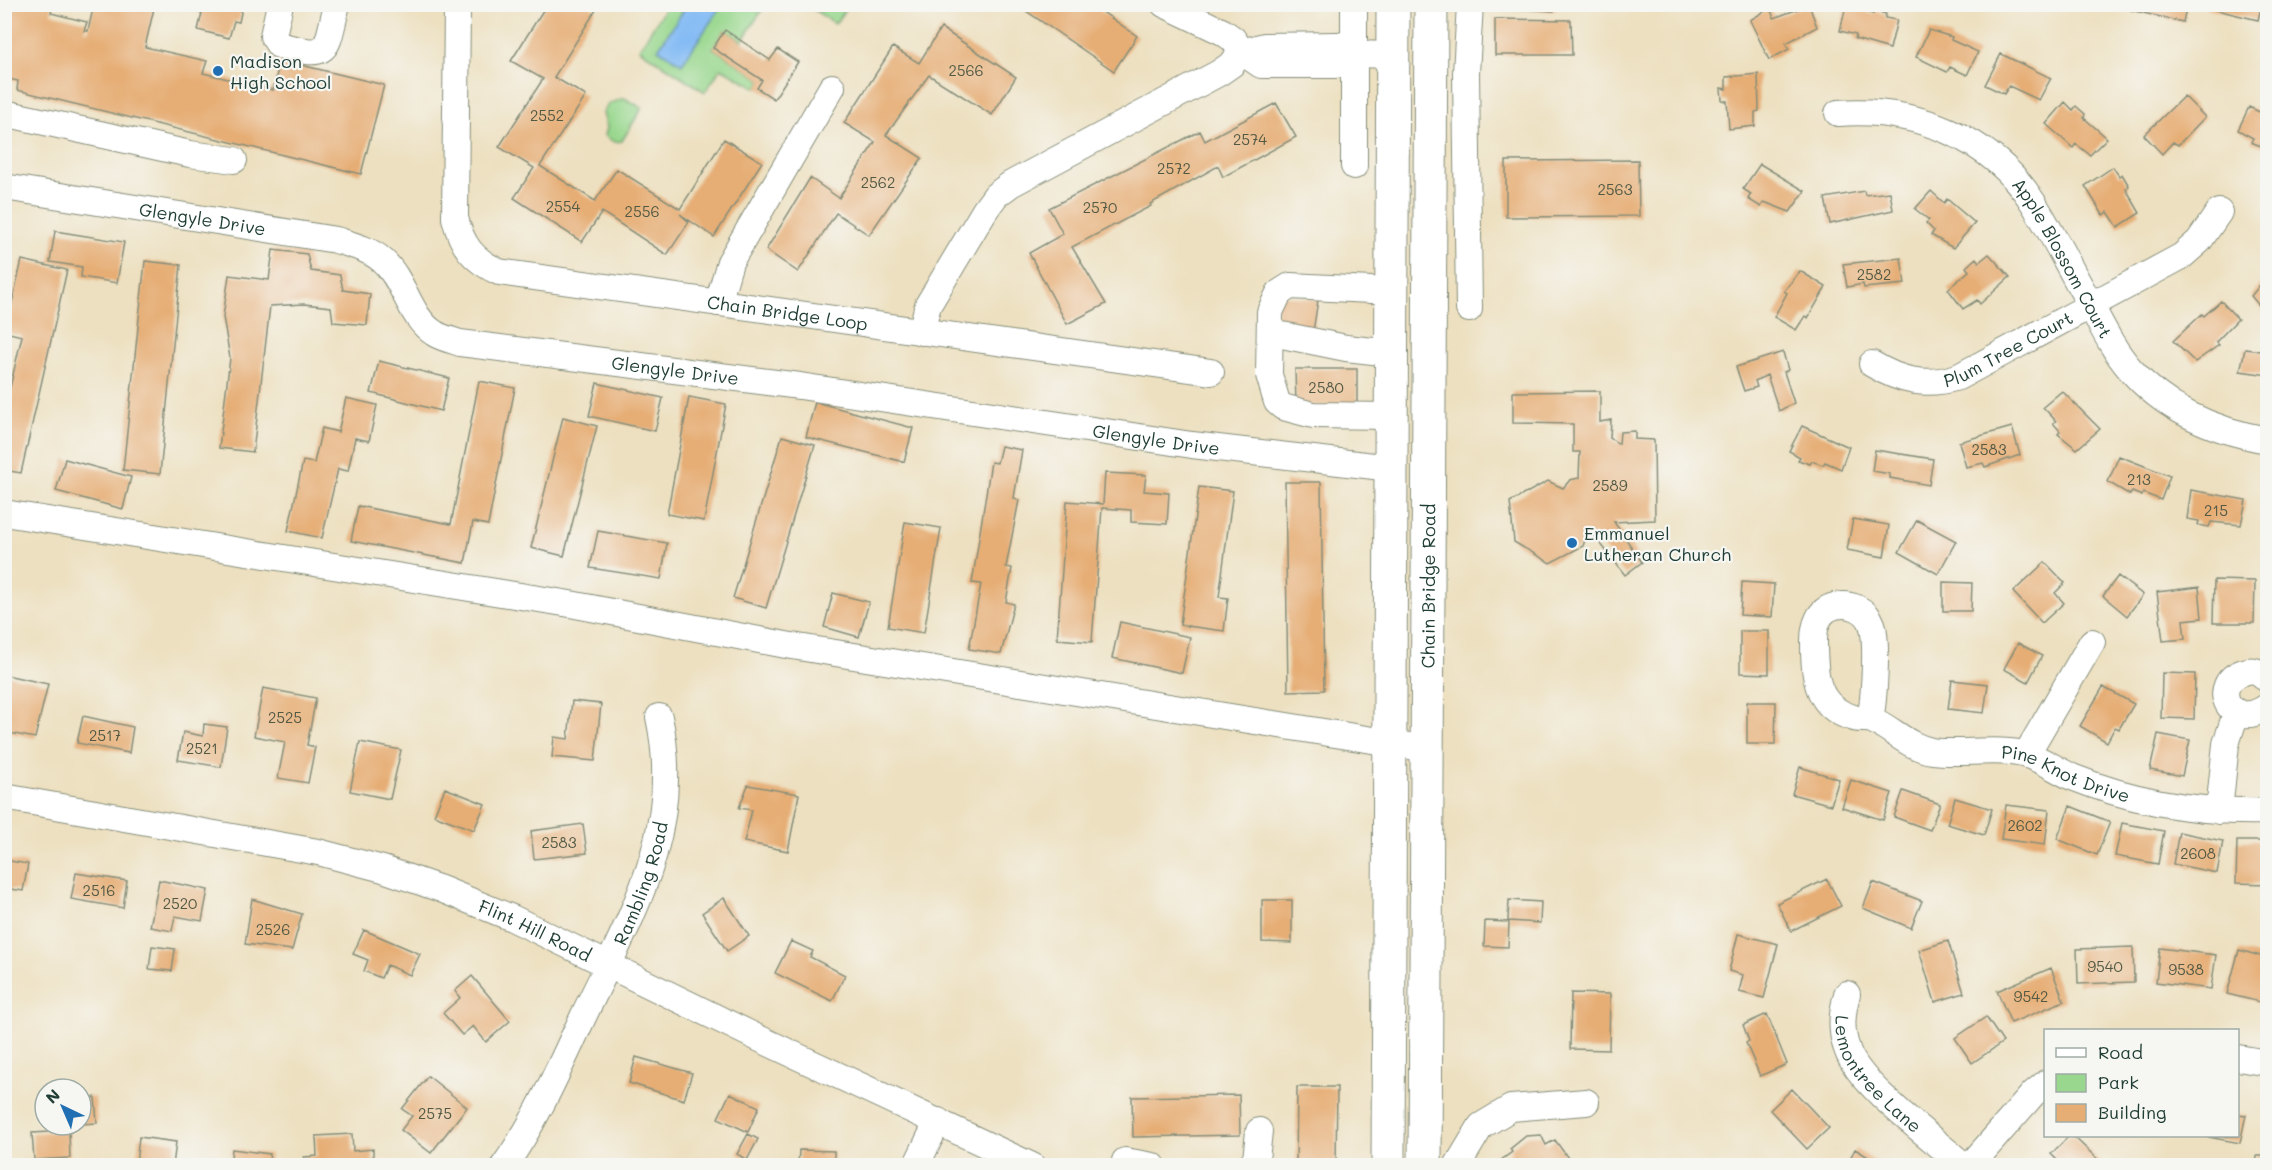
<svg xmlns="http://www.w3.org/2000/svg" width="2272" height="1170" font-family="Mali,sans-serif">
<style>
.green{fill:#98d78d;stroke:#5c8a60;stroke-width:1.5}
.water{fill:#84bbf4;stroke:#527c94;stroke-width:1.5}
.building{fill:#e6ad75}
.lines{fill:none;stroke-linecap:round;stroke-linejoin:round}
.minor-casing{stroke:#868e7a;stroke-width:28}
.major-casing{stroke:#868e7a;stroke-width:35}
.minor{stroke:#fff;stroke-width:26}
.major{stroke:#fff;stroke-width:33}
.poi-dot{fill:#1f6fb2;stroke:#f6f6f2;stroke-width:2}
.labels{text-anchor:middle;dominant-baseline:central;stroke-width:4.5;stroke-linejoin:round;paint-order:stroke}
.number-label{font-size:15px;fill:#515944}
.poi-label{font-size:18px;fill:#1f3d34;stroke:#f6f6f2;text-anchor:start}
.street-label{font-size:18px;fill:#1f3d34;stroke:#f6f6f2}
</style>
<rect width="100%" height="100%" fill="#f6f6f2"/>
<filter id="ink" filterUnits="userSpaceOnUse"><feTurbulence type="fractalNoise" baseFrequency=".0167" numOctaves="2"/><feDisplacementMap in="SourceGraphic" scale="12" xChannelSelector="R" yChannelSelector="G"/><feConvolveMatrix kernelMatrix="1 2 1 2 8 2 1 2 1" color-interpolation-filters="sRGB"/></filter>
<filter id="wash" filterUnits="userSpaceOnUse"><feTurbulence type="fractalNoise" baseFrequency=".008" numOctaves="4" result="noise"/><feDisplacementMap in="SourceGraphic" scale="24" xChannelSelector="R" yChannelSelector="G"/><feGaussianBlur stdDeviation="1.35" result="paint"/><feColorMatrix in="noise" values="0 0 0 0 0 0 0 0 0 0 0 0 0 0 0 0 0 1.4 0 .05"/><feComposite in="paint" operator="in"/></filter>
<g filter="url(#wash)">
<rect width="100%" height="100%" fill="#ede0c0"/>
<path class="green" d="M667 5H754L762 10 742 41 725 30 713 48 762 80 757 88 721 68 705 92 639 49Z
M807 5V4L848 5 835 24Z
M624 98 642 108 622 141 614 142 605 136 607 127 603 113 608 104Z"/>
<path class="water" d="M687 5H722L682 64 658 49Z"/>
<g id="blocks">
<path class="building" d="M7 4H53L51 13 87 22 84 31H88L94 4H155L145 47 207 61 203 73 273 90 280 60 384 85 361 174 17 90 18 81 4 78V10Z
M170 4H243L239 22 234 21 229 38 198 30 202 13Z
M547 4H588L596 10 554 77 586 96 540 166 595 201 617 169 680 209 724 139 762 162 714 237 680 214 689 222 667 255 602 212 582 242 514 198 534 168 499 147 543 79 511 61Z
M1016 4H1091L1137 36 1114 71Z
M1505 4H1561L1554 11 1505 8Z
M2131 4H2187L2183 22 2130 10Z
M2205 4H2262L2258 20 2204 7Z
M1809 5 1817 27 1786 43 1789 49 1769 60 1750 20 1770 8 1774 18Z
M1846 6 1873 14 1875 11 1886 14 1885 18 1897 20 1890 49 1855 39 1856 35 1840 31Z
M1495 19 1571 20 1572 55H1495Z
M941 28 1016 77 992 115 929 75 886 135 922 158 869 235 836 213 798 272 766 250 810 178 839 198 875 142 844 123 893 47 919 63Z
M725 30 770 60 778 49 798 62 774 99 757 88 762 80 713 48Z
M1929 30 1952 37 1951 40 1978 52 1967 75 1950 67 1947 72 1916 57Z
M2001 54 2051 78 2039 100 2009 86 2004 94 1985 85Z
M1758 74 1759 111 1755 112V126L1729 129 1727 101 1722 100 1721 88 1726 89V77Z
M2184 96 2205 117 2178 145 2173 142 2162 154 2144 135Z
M2065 102 2073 110 2076 106 2085 114 2084 118 2107 138 2090 155 2076 144 2073 148 2046 124Z
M1276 103 1296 137 1223 177 1218 166 1150 204 1151 206 1072 247 1106 304 1067 324 1029 253 1063 234 1049 208 1200 131 1205 141Z
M2249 107 2268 116V149L2251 142 2253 138 2238 130Z
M1638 160 1639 216 1506 217V161Z
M1760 164 1805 191 1790 212 1764 202 1761 207 1748 199 1751 194 1743 189Z
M2113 167 2119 176 2122 174 2129 186 2126 189 2140 213 2118 227 2108 212 2103 215 2085 186Z
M1864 191 1865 195 1890 192 1893 210 1830 224 1825 198Z
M1931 191 1944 203 1947 199 1975 223 1953 248 1931 235 1934 231 1926 223 1929 220 1915 209Z
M55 231 124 242 117 283 81 277 82 267 50 262Z
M273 250 307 254 311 271 340 275 343 290 370 294 367 325 333 322 331 307 304 304 270 306 253 452 219 448 230 358 223 317 229 275 269 280Z
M1989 254 2010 277 1980 304 1977 300 1963 309 1948 289 1969 271 1966 267 1976 258 1979 262Z
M1901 258 1905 284 1864 288 1863 284 1847 287 1843 264Z
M22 260 67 270 21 473 4 470V413L22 336 5 332Z
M145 261 181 265 160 474 123 470Z
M1800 271 1826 287 1808 318 1805 316 1796 330 1774 317 1787 293 1784 291Z
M2268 275V316L2251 296Z
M1279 295 1318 300 1313 332 1274 326Z
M2221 301 2238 319 2216 342 2219 345 2195 362 2173 341 2202 314 2204 316Z
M2245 349 2268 352V375L2240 371Z
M1783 352 1788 370 1784 372 1794 403 1779 411 1767 375 1755 381 1757 387 1744 391 1736 367Z
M379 361 449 378 441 411 371 393Z
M1295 369H1357V406L1296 405Z
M479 381 515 388 488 525 473 522 465 563 351 541 358 506 451 524Z
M597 383 663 398 655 431 589 416Z
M1600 391V422L1611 420 1610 438 1619 444 1620 432 1635 431V439L1654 440 1655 520 1614 522 1642 562 1625 575 1594 535 1585 540 1583 546 1550 563 1514 542 1510 502 1548 481 1563 488 1570 480 1579 478 1580 452H1573V424L1513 423V392Z
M2062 391 2100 429 2077 449 2058 434 2060 431 2053 423 2056 421 2043 407Z
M689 397 726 404 704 521 667 514Z
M346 398 377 405 369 441 355 438 348 471 338 469 322 538 288 531 303 461 314 463 322 428 338 432Z
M815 402 913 428 904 462 806 437Z
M563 417 597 426 564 556 531 548Z
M1802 426 1849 447 1841 469 1825 462 1823 465 1812 461 1810 464 1798 460 1800 457 1789 451Z
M2012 427 2020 455 1985 467 1983 463 1966 467 1959 442Z
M782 436 815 445 766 608 733 598Z
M1001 446 1022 450 1014 498 1019 500 1006 567 1012 568 1006 602 1014 604 1001 654 969 649 981 584 972 583 991 462 997 463Z
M1875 450 1933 459 1929 485 1890 478V474L1872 471Z
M2119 456 2170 476 2161 500 2143 493 2142 496 2132 492 2130 495 2108 482Z
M65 459 131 477 123 509 56 491Z
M1105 473 1146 475 1144 491 1169 493 1167 524 1131 522V510L1102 508 1092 642 1057 639 1067 501 1103 504Z
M1285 482H1321L1324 690 1288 691Z
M1199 487 1233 491 1219 597 1228 598 1224 631 1180 625Z
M2191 490 2246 500 2241 525 2211 522 2209 527 2198 525 2199 521 2187 519Z
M1853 519 1889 525 1884 557 1847 550Z
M1917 520 1956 541 1938 574 1899 552Z
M905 522 941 528 924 633 888 627Z
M598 531 667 543 661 579 590 568Z
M2045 562 2065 583 2055 593 2064 603 2042 623 2013 592Z
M2118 576 2143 595 2127 616 2103 596Z
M2214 580 2255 581 2254 623H2213Z
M1742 582 1774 584 1772 617 1740 615Z
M1943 582 1972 583 1971 611H1943Z
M2199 587 2202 618 2183 620 2185 639 2163 641 2157 592Z
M833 593 869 602 859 637 824 627Z
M1120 622 1190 637 1182 673 1112 658Z
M1740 631H1769V674L1740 673Z
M2018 643 2042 656 2028 682 2004 669Z
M2162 673 2195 674 2194 719 2161 718Z
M6 675 48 684 35 738 4 732Z
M1952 680 1988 684 1984 713 1948 709Z
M2103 687 2134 704 2119 729 2115 727 2107 742 2080 726Z
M263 688 316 698 307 745 315 747 308 783 278 778 285 742 254 736Z
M572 701 601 704 595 761 552 757 554 737 568 739Z
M1747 702H1776L1775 744H1747Z
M83 716 133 727 129 753 77 743Z
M204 724 227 727 221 767 178 760 183 732 203 736Z
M2158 734 2190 740 2182 776 2150 770Z
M360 742 401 750 390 799 350 791Z
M1800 767 1839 779 1831 805 1792 794Z
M1851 780 1892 793 1883 820 1842 807Z
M748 785 799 794 788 851 744 842 752 810 739 808Z
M445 788 485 804 474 830 434 815Z
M1903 791 1940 804 1930 830 1894 817Z
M1955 798 1992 809 1984 835 1947 824Z
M2006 805 2049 810 2045 845 2001 839Z
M2070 806 2110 822 2097 855 2057 839Z
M2122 823 2164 831 2158 864 2115 856Z
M583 824 587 853 534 859 531 831Z
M2179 832 2223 841 2217 873 2173 864Z
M2237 841H2268V884L2236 883Z
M4 860 28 864 23 891 4 888Z
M76 873 127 881 123 908 71 899Z
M1827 879 1841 906 1791 931 1777 903Z
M159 880 208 890 202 921 175 916 172 931 150 927Z
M1873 882 1922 901 1911 928 1863 908Z
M724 898 749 936 727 951 702 913Z
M252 899 302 914 292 950 245 944Z
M1262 900H1292V943L1262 942Z
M1509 900 1541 902 1540 923 1508 921Z
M1485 921 1509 922 1508 947 1484 946Z
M364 930 420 954 410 975 387 965 381 978 364 971 368 960 353 954Z
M1738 934 1778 944 1764 998 1739 992 1743 975 1729 971Z
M791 941 813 951 810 957 845 975 832 1001 775 973Z
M1948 941 1964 993 1935 1002 1919 950Z
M152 946 175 949 172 971 149 969Z
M2133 947 2134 982 2078 984 2077 949Z
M2160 948 2216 955 2211 989 2156 982Z
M2239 950 2268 958V1004L2227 994Z
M2051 968 2064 1001 2011 1023 1997 991Z
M472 976 510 1021 486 1042 473 1026 462 1035 443 1013 460 998 455 991Z
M1571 993 1610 994 1609 1050 1570 1049Z
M1767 1014 1787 1064 1760 1076 1746 1043 1749 1041 1743 1025Z
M1986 1017 2003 1042 1972 1063 1955 1038Z
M636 1057 692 1073 684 1100 629 1083Z
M428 1076 467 1107 431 1153 401 1130 412 1116 402 1109Z
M1297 1087H1337L1336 1166H1296Z
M1792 1089 1829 1128 1807 1149 1770 1110Z
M730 1093 759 1107 748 1132 718 1118Z
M1239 1095 1240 1135 1133 1137 1132 1097Z
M95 1097 97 1123 81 1124V1098Z
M2238 1114 2246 1115 2240 1143 2208 1137 2238 1136Z
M69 1131 70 1158 34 1160 32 1133Z
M352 1134 353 1151 373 1149V1166H305L304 1157 317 1156 316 1136Z
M748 1134 758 1139 747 1160 737 1154Z
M1541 1135 1546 1145 1555 1140 1568 1158 1557 1166H1493L1512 1152 1510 1149 1526 1136Z
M2069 1136H2073L2105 1166H2063L2051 1154Z
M139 1137 176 1142 173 1166 136 1164Z
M232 1149 270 1154 268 1166H230Z
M1855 1149 1883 1166H1846Z
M799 1150 834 1151V1166H798Z
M2257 1156H2268V1166H2256Z"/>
</g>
</g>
<g filter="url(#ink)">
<use href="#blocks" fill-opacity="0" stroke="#868e7a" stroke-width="1.5"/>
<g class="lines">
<g class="minor-casing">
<g id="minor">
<path d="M280 4 273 36 279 45C331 58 325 54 337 4"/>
<path id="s1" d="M457 4 455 218C462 246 473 260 499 272L1211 372"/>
<path d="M1164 4 1223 32 1233 39 1242 52 1261 65H1336L1354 54"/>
<path d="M4 113 190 154 234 160"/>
<path id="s2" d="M1838 113C1914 107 1992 137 2034 204 2052 233 2068 265 2085 295 2099 320 2111 347 2130 369 2166 411 2214 431 2268 440"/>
<path d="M1354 166V4"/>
<path id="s3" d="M4 187 336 240C352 245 370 249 383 261 405 281 409 317 434 333 441 338 452 340 460 343L800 386 1192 445 1391 468"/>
<path d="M718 303 730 262 832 87"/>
<path d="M1469 309 1466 73 1470 4"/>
<path d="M921 332 928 305 985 210 996 195 1011 184 1219 73 1232 64 1242 52 1264 46 1338 45 1354 54 1392 55"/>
<path d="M1272 333 1346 348 1391 353"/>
<path id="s4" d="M1872 364C1900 381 1926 387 1958 377L2182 256 2199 241 2219 212"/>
<path d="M1391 416 1313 415 1283 407 1277 402 1269 375 1270 312 1279 293 1290 286 1391 291"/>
<path d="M4 513 570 604 786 645 1428 749"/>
<path d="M2268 680C2260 672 2254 668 2244 672 2207 683 2230 734 2268 706"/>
<path id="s5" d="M1870 719C1874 701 1878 641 1872 624 1867 610 1850 602 1835 606 1818 610 1814 626 1814 641 1814 674 1815 708 1854 718 1859 720 1866 718 1872 720 1893 729 1908 747 1932 751 1960 755 2001 747 2027 755 2043 760 2057 770 2072 777 2134 802 2201 813 2268 811"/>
<path d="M2026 755 2092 642"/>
<path id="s6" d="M4 797 318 852 383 869 441 889 512 918 758 1038 1032 1166"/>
<path d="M2219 811 2226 744 2236 713"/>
<path id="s7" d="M1847 994C1842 1013 1840 1030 1847 1049 1858 1085 1934 1139 1964 1166"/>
<path d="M2238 1058 2268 1063"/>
<path d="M1125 1161 1153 1166"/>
<path id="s8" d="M504 1166C537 1120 559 1068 583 1017 630 918 684 831 659 717"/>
<path d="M916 1166 938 1121"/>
<path d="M1249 1166 1256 1160 1259 1131"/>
<path d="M1457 1166 1481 1126 1511 1108 1586 1102"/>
<path d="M1970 1166 2033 1094 2046 1083"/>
</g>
</g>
<g class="major-casing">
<g id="major">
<path d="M1388 1166 1393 4"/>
<path id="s9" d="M1425 1166 1431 4"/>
</g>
</g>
<use href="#minor" class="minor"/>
<use href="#major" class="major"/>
</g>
</g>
<g class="poi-dot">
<circle cx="218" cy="71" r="6"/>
<circle cx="1572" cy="543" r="6"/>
</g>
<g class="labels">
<g class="number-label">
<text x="966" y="70">2566</text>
<text x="547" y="115">2552</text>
<text x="1250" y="139">2574</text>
<text x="1174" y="168">2572</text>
<text x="878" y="182">2562</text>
<text x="1615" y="189">2563</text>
<text x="563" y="206">2554</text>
<text x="1100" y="207">2570</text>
<text x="642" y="211">2556</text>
<text x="1874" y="274">2582</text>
<text x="1326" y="387">2580</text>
<text x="1989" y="449">2583</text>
<text x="2139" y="479">213</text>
<text x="1610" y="485">2589</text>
<text x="2216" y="510">215</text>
<text x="285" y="717">2525</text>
<text x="105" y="735">2517</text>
<text x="202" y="748">2521</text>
<text x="2025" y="825">2602</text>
<text x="559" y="842">2583</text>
<text x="2198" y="853">2608</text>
<text x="99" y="890">2516</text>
<text x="180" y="903">2520</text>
<text x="273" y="929">2526</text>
<text x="2105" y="966">9540</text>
<text x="2186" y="969">9538</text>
<text x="2031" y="996">9542</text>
<text x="435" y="1113">2575</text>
</g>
<g class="poi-label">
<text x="230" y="61">Madison<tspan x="230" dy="21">High School</tspan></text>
<text x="1584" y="533">Emmanuel<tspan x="1584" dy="21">Lutheran Church</tspan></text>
</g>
<g class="street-label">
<text stroke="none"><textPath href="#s3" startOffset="201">Glengyle Drive</textPath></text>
<text stroke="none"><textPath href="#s2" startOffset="288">Apple Blossom Court</textPath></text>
<text stroke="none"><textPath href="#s1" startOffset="578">Chain Bridge Loop</textPath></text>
<text stroke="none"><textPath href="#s4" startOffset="147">Plum Tree Court</textPath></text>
<text stroke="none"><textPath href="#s3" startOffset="722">Glengyle Drive</textPath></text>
<text stroke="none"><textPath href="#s3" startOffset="1208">Glengyle Drive</textPath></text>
<text stroke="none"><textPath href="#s9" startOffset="580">Chain Bridge Road</textPath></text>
<text stroke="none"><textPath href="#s5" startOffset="504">Pine Knot Drive</textPath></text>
<text stroke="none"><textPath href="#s8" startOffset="315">Rambling Road</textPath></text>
<text stroke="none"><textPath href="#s6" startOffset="550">Flint Hill Road</textPath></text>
<text stroke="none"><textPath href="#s7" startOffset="93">Lemontree Lane</textPath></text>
</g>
</g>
<rect width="2272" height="1170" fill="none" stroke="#f6f6f2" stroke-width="24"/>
<rect x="2044" y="1029" width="195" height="108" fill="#f6f6f2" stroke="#a0aca6" stroke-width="1.5"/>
<rect x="2056" y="1048" width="30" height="9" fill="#ffffff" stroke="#a0aca6" stroke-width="1.5"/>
<text x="2098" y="1059" font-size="18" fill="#1f3d34">Road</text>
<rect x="2056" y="1074" width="30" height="18" fill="#98d78d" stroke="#a0aca6" stroke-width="1.5"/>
<text x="2098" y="1089" font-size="18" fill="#1f3d34">Park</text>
<rect x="2056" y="1104" width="30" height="18" fill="#e6ad75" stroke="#a0aca6" stroke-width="1.5"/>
<text x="2098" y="1119" font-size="18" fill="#1f3d34">Building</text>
<g transform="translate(63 1107) rotate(316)"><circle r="28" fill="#f6f6f2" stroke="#a0aca6" stroke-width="1.5"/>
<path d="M0-4.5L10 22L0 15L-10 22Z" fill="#1f6fb2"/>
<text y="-9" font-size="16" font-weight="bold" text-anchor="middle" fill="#1f3d34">N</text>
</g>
</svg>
